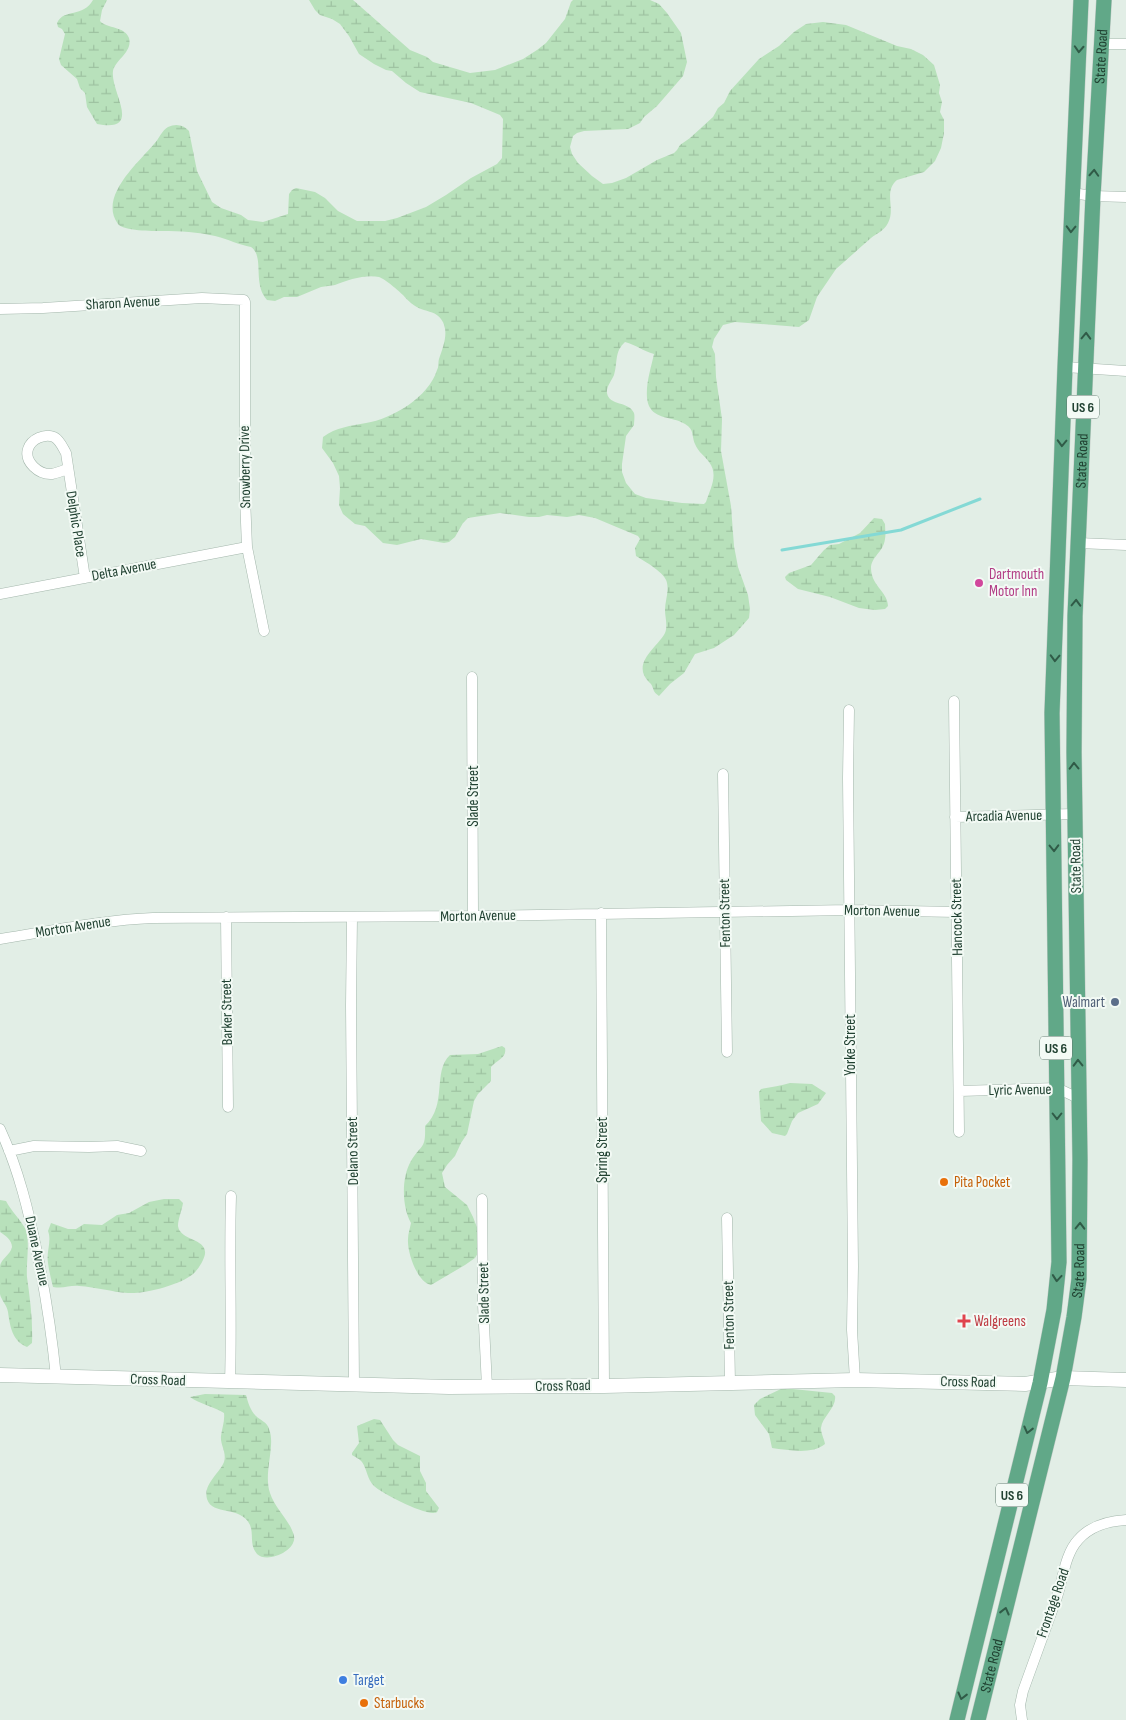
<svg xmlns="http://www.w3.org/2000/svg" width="1126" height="1720" font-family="'Sofia Sans Condensed',sans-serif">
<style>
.wetland{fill:url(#wetland-marsh);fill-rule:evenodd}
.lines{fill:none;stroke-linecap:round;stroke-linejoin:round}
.stream{stroke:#84d9d5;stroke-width:3}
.minor-casing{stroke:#a4b7ac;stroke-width:11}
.tertiary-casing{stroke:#a4b7ac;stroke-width:15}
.primary-casing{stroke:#c1cac5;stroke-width:16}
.minor{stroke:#fff;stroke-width:10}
.tertiary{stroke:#fff;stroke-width:14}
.primary{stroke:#61a888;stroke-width:15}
.oneway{stroke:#305b47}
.hotel-dot{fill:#d1479c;stroke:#f3faf5;stroke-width:2}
.service-dot{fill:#5c6f8a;stroke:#f3faf5;stroke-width:2}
.food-dot{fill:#e8710a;stroke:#f3faf5;stroke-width:2}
.health-dot{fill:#e0444e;stroke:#f3faf5;stroke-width:2}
.shop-dot{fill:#3f7fe0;stroke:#f3faf5;stroke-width:2}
.labels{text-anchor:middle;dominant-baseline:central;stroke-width:4;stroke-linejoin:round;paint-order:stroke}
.shield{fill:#f3faf5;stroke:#5f786c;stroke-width:1}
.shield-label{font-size:14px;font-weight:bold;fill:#204131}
.street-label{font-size:15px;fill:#204131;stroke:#f3faf5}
.hotel-label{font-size:15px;fill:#b23c85;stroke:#f3faf5;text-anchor:start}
.service-label{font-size:15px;fill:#4e5e75;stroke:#f3faf5;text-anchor:end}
.food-label{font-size:15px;fill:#c56008;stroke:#f3faf5;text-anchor:start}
.health-label{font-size:15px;fill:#be3a42;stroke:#f3faf5;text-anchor:start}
.shop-label{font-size:15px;fill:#366cbe;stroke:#f3faf5;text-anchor:start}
</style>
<defs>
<pattern id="wetland-marsh" width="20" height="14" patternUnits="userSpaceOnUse" patternTransform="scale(1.25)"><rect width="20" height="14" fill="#b8e1bb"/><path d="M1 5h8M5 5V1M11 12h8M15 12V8" fill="none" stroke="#9ec2a1"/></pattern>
</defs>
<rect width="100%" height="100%" fill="#e2eee6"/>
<path class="wetland" d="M93 0H107L102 10 100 21C107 29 125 26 129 38 133 52 115 60 113 71 110 92 144 133 97 124L87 107 85 93 80 88 77 79 61 65 59 59 65 34 62 29 58 27 57 23C64 8 83 18 93 0Z
M309 0H353L410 50 427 57 433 62 470 73 495 70 523 59 537 50 546 43 565 19 571 2 573 0H650L659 4 667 13 681 33 687 62 683 76 657 106 644 117 640 123 628 129 584 131 577 133 573 136 570 147 572 154 578 163 592 176 603 184 612 183 626 178 657 160 674 153 677 150 680 145 690 138 713 117 718 108 724 103 730 91 759 59 779 46 794 32 806 24 823 22 846 25 897 46 911 49 923 55 934 65 940 85 939 93 942 102 940 112 944 120V133L941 148 935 161 924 172 897 180C883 192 896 208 888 223 884 231 877 233 871 238 859 248 848 259 836 269L817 297 809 320 799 327 735 322 723 325 714 339 712 347 715 354 716 377 722 419 721 451 731 506 734 546 738 567 748 595 750 609 749 618 734 635 714 648 695 654 684 673 670 684 659 696C652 691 655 691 651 684 648 681 646 679 644 675 637 659 659 645 665 633 668 626 665 617 665 610 665 601 669 592 667 583 666 573 644 561 636 556L635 548 640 539 638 536 595 518 579 515 567 517 547 515 539 517H529L500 513 468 518 463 523 455 537 449 542 444 543 421 539 397 545 383 543 365 526 355 524 343 514 339 505 340 488 339 476 333 463 322 448 323 437C336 427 351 426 366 423 392 419 429 397 437 370 439 367 438 362 439 359 443 347 450 331 441 319 436 312 429 312 421 309 415 307 408 301 403 295 399 291 385 279 379 277 366 274 347 280 335 285L321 287 297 297H284L275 301 267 300C252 283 265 257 251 247 239 245 228 239 215 236 198 232 180 231 162 231 153 231 123 231 118 224 98 197 138 163 154 144 159 139 162 130 168 127 176 123 184 125 189 131L197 171 212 202 221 208 241 215 248 220 263 222 288 214 289 194 292 190 296 188 315 192 325 198 338 211 357 221H385L397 218 426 207 446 195 471 178 497 164 502 158 503 119 500 115 471 103 420 92 406 83 392 71 386 70 374 64 359 54 349 36 340 24 332 19 320 15 315 10ZM625 342C636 345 643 351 654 354 651 368 643 392 649 406 655 419 673 417 683 423 695 429 691 434 695 444 698 452 705 456 709 462 719 475 710 489 706 502L704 504 682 503 646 498 635 494 626 483 622 472V464L626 436 634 425C634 422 635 416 634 413 629 401 609 406 607 393 606 387 612 380 614 375 618 362 614 352 625 342Z
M874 518 882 519 885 524C885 529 886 534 885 539 883 555 867 557 872 575 875 587 888 594 888 606L885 609 875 610 859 608 830 597 798 589 786 580 785 577 789 573 811 565 824 550 830 545 839 544 860 533Z
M502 1046 505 1048C507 1058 497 1060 491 1067V1081L478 1094 474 1101 467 1134 461 1143 455 1156 447 1165 442 1173 445 1187 467 1205 473 1217 478 1230V1253L475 1258 465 1265 431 1285C417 1282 407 1252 408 1239 408 1234 410 1228 411 1223 402 1207 401 1178 411 1161 421 1144 426 1150 425 1126 448 1105 432 1072 450 1055L478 1054Z
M790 1083 812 1084 826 1093 818 1104 798 1113 792 1121 787 1134 785 1136 772 1133 761 1121 759 1092 761 1089C771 1087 781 1086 790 1083Z
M164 1199H179L183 1203C182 1210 178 1219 178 1226 180 1241 207 1238 205 1254 204 1260 198 1270 193 1274 180 1285 145 1294 128 1293 112 1292 96 1287 79 1286 70 1285 64 1289 53 1287 51 1279 49 1271 48 1263 46 1252 52 1241 48 1231L51 1223 68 1229H76L84 1224 102 1225 117 1215 129 1213 149 1202Z
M0 1200 6 1201C11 1211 21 1220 26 1230 30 1240 26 1266 27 1277 30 1299 33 1321 32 1343L27 1347C12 1341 10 1326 8 1312 7 1305 1 1300 0 1294 0 1286 0 1274 0 1266 1 1259 11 1254 12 1247 12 1240 5 1235 0 1232Z
M783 1388 832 1393 835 1396C837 1407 822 1417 821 1428 821 1434 824 1438 825 1444 812 1455 788 1450 772 1448L769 1434 755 1415 754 1405 760 1399Z
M205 1394 246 1395C248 1402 250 1410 256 1416 260 1420 267 1422 269 1429 276 1446 263 1473 270 1493 275 1509 290 1520 294 1536 297 1551 267 1564 257 1554 249 1544 254 1535 250 1525 241 1505 212 1516 207 1499 203 1484 219 1474 224 1462 227 1452 220 1445 221 1436 222 1428 225 1421 224 1413 212 1406 200 1404 190 1397Z
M374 1419 380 1420 393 1440 398 1445 420 1456V1471L426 1483V1491L439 1508C438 1509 438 1511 437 1512 429 1518 381 1493 374 1486 367 1479 367 1469 362 1462 360 1459 355 1457 352 1455V1453L359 1443 357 1426Z"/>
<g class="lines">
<path class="stream" d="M782 550 901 530 980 499"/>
<g class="minor-casing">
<path id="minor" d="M1102 44H1126
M1072 193 1093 196 1126 197
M0 309 43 308 202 298 244 300 245 302V497L247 547 264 631
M1065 367 1126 371
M67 469C62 471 57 473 52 474 39 475 24 462 28 449 31 439 45 433 54 437 60 440 63 448 66 453L85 578
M1078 543 1126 545
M0 594 247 547
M472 677 473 916
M954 701 959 1132
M849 710 848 778 853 1266 852 1330 855 1380
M723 774 727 1052
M955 817 1074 814
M601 913 604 1386
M226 917 228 1107
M352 917 351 1005 354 1385
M0 939C51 931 102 920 153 918L473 916 850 910 957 912
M960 1091 1057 1088 1078 1098
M0 1129C19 1170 29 1213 38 1257 46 1297 52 1336 56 1377
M9 1151 34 1146 89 1147 117 1146 141 1151
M482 1199 483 1304 487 1387
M727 1218 730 1383
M230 1382C232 1320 229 1258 231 1196
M1022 1720 1020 1705 1023 1691C1034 1660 1046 1628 1057 1597 1063 1579 1065 1554 1078 1540 1090 1526 1108 1521 1126 1520"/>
</g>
<g class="tertiary-casing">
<path id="tertiary" d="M0 1375 449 1387 604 1386 855 1380 1025 1384 1063 1378 1126 1380"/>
</g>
<g class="primary-casing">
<g id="primary">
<path d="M957 1720 1040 1383 1054 1310 1059 1262 1052 713 1065 367 1081 0"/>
<path id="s1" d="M978 1720 1063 1378 1074 1317 1079 1279 1080 1159 1074 752 1075 616 1093 196 1104 0"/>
</g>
</g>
<use href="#minor" class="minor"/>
<use href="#tertiary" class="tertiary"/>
<use href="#primary" class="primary"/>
</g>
<defs><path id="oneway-chevron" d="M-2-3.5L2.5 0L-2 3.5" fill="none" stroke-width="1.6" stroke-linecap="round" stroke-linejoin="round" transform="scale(1.25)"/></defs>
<g class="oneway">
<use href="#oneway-chevron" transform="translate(1079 49) rotate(93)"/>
<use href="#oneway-chevron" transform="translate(1094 173) rotate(-87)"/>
<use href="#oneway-chevron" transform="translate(1071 229) rotate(92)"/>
<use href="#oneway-chevron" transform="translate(1086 336) rotate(-88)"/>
<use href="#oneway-chevron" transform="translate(1062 443) rotate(92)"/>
<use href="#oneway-chevron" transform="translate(1076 603) rotate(-88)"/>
<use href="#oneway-chevron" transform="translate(1055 658) rotate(92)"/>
<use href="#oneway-chevron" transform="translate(1074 766) rotate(-91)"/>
<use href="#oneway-chevron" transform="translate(1054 848) rotate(89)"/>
<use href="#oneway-chevron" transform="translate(1078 1063) rotate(-91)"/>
<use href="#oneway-chevron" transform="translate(1057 1116) rotate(90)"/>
<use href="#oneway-chevron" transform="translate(1080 1226) rotate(-89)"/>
<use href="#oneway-chevron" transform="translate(1057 1278) rotate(95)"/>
<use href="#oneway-chevron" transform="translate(1028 1430) rotate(104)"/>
<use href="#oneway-chevron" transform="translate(1005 1611) rotate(-76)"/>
<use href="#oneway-chevron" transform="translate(962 1696) rotate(104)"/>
</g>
<circle class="hotel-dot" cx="979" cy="583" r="5"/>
<circle class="service-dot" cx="1115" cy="1002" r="5"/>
<g class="food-dot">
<circle cx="944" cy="1182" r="5"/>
<circle cx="364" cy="1703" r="5"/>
</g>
<path class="health-dot" d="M961.5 1313.5h5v5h5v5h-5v5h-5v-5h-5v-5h5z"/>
<circle class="shop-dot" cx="343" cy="1680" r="5"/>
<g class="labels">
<g class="shield">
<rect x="1067" y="395.5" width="32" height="23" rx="4"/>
<rect x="1040" y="1036.5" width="32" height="23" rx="4"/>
<rect x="996" y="1483.5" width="32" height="23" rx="4"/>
</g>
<g class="shield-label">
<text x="1083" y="407">US 6</text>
<text x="1056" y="1048">US 6</text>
<text x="1012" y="1495">US 6</text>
</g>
<g class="street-label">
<text stroke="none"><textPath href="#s1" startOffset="1676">State Road</textPath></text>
<text transform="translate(123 303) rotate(-3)">Sharon Avenue</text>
<text stroke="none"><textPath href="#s1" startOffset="1271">State Road</textPath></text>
<text transform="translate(245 467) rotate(-91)">Snowberry Drive</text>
<text transform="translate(76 524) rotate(81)">Delphic Place</text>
<text transform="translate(124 570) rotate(-11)">Delta Avenue</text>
<text transform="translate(473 796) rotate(-90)">Slade Street</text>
<text transform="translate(1004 816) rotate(-1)">Arcadia Avenue</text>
<text transform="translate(1076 866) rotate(-91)">State Road</text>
<text transform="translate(882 911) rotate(1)">Morton Avenue</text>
<text transform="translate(725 913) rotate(-91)">Fenton Street</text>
<text transform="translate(478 916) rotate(-1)">Morton Avenue</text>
<text transform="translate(957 917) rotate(-91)">Hancock Street</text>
<text transform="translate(73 927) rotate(-9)">Morton Avenue</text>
<text transform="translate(227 1012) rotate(-91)">Barker Street</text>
<text transform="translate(850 1045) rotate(-90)">Yorke Street</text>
<text transform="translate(1020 1090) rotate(-1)">Lyric Avenue</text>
<text transform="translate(602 1150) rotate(-90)">Spring Street</text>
<text transform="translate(353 1151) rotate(-91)">Delano Street</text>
<text transform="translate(37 1251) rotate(78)">Duane Avenue</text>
<text stroke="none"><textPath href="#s1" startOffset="461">State Road</textPath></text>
<text transform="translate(484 1293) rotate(-91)">Slade Street</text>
<text transform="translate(729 1315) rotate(-91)">Fenton Street</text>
<text transform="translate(158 1380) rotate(2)">Cross Road</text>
<text transform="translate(968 1382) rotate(1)">Cross Road</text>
<text transform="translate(563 1386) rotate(-1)">Cross Road</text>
<text transform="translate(1053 1603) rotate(-71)">Frontage Road</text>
<text stroke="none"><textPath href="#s1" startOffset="56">State Road</textPath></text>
</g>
<g class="hotel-label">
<text x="989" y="574">Dartmouth<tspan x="989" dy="17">Motor Inn</tspan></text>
</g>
<g class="service-label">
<text x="1105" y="1002">Walmart</text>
</g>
<g class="food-label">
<text x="954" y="1182">Pita Pocket</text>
<text x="374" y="1703">Starbucks</text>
</g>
<g class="health-label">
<text x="974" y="1321">Walgreens</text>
</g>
<g class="shop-label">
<text x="353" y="1680">Target</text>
</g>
</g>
</svg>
